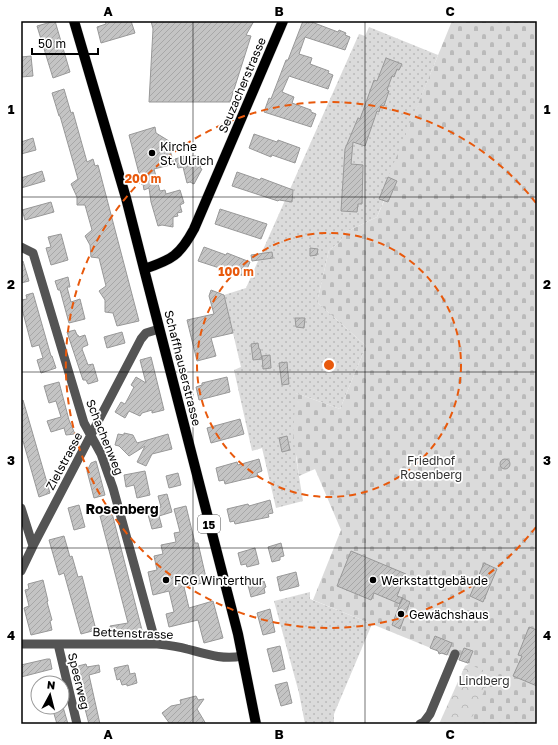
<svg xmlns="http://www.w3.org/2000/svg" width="558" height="745" font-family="'Golos Text',sans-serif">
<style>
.grass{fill:url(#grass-dots)}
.forest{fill:url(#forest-crowns)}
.cemetery{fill:url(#cemetery-stones)}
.building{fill:url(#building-hatch);stroke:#989898}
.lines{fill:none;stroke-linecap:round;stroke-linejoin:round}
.major-casing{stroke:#dbdbdb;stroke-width:11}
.minor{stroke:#545454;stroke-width:9}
.major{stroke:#000;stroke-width:10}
.grid{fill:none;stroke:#000;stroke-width:1;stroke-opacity:0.55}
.ring{fill:none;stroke:#e8590c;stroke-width:2;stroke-dasharray:7 5}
.poi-dot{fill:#000;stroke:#fff;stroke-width:1.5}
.labels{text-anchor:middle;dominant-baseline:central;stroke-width:3.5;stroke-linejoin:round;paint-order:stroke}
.shield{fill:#fff;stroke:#4c4c4c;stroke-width:1}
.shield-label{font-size:11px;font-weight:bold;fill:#000}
.street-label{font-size:12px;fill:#000;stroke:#fff}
.poi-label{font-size:12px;fill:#000;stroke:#fff;text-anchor:start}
.park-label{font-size:12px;fill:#323232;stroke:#fff}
.quarter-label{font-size:14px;font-weight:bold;fill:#000;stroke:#fff}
.centre{fill:#e8590c;stroke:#fff;stroke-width:2}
.ring-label{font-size:12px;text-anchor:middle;font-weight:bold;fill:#e8590c;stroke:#fff;stroke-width:3.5;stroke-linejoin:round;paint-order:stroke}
.neatline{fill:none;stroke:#000;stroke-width:1.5}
.grid-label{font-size:13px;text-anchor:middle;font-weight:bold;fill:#000}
</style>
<defs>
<pattern id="grass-dots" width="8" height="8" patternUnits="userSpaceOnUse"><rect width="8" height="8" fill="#dbdbdb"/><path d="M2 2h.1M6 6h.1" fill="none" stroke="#bababa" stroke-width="1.8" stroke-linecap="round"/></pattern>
<pattern id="forest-crowns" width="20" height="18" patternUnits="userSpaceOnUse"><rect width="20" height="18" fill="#dbdbdb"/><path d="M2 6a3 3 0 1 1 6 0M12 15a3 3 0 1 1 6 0" fill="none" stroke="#bababa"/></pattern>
<pattern id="cemetery-stones" width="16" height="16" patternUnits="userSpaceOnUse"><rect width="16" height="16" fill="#dbdbdb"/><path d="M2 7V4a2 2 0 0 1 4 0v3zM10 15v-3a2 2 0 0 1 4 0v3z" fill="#bababa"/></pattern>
<pattern id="building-hatch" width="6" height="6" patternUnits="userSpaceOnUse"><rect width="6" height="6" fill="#c4c4c4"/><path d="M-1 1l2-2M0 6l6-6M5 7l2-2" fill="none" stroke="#a7a7a7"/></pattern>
</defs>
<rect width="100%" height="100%" fill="#fff"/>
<path class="grass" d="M369 27 438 55 389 177 384 200 377 217 346 232 339 243 329 250 317 302 366 346 340 409 296 393V458L303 501 276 508 262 448 252 451 234 370 241 367 224 295 246 288 359 34 365 36Z
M310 592V599L372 624 334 714V724H305L299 693 274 601Z"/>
<path class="forest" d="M500 648 488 724H439L465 666Z"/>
<path class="cemetery" d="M452 21H537V724H469L492 674 447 655 438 653V651L313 600 341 530 315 469 299 476 293 433 296 393 340 409 366 346 317 302 329 250 339 243 346 232 377 217 384 201 382 192Z"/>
<path class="building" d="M55 21 70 72 53 78 37 26Z
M105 21H131L135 33 101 43 97 27 106 24Z
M151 21H254L246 35 251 36 230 102H149L153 29Z
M303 21 309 23V21L338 32 339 30 346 33 345 35 350 37 345 50 305 37 299 54 312 58 310 64 329 71 328 73 333 75 328 89 289 76 282 92 294 97 292 103 311 110V112L316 114 311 127 264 112 269 98 271 99 286 60H288Z
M31 56 33 76 21 77V57Z
M386 58 402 64 399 70 397 69 394 77 392 76 387 90 389 91 384 106 381 105 379 112 377 111 365 146 353 142 351 164 363 165 362 204H358L357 212 341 211 345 149 358 118 360 119 374 80 377 81Z
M64 89 71 113 73 112 87 162 93 159 95 166 98 165 139 321 117 326 113 313 105 312V300L99 291 106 286 99 258 91 257 90 245 85 236 92 230 85 205H77V197L71 184 78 179 60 116H59L52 93Z
M155 127 156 133 169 141 168 143 174 164 154 169 160 191 165 190 166 194 180 190 184 203 180 205 182 212 177 213 178 216 173 217V227L162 225 158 226 151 202 149 188 144 190 143 184 142 185 129 135Z
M254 134 277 142 278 140 300 148 295 163 272 155 271 157 249 148Z
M33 138 36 150 21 154V142Z
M188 155V156H196L197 159 203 162 200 168 202 169 194 184 190 182 187 183 183 167 178 168 175 159Z
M42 171 45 181 21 188V178Z
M237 172 260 180 261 178 293 190 292 202 279 200 278 201 232 186Z
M388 177 397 181 388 202 379 199Z
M51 202 54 212 25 220 22 210Z
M220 209 267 224 261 239 215 224Z
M61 234 68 260 51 265 46 248 51 247 48 237Z
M204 247 226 255 227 253 250 262 244 276 198 261Z
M310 248 318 249 317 255 310 256Z
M272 252 273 258 252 261 251 255Z
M23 261 29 281 21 283V262Z
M68 277 70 287H67L71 302 80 299 85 319 69 323 60 290H58L55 281Z
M211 290 224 295 233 333 211 338 216 356 197 361 187 320 214 314 209 296Z
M33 293 51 356H52L56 368 41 373 37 360 43 358 39 345 32 347 21 305V300L27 299 26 295Z
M295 318H305L304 328 296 327Z
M75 330 77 335H78L79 337 85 335 88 345 83 347 82 349 88 365 93 364 98 381 88 384 86 380H83L67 332Z
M122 332 125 343 107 348 104 337Z
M258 343 259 349H260L262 359 253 360 251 344Z
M270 355 271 368 263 369 262 356Z
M151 357 164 410 152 413V410L142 413 140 416 129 411 125 418 115 412 121 402 125 404 134 387 131 385 136 377 146 383 140 360Z
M287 362 289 384 282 385 279 363Z
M227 377 230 392 199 400 196 387 202 385V383Z
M59 382 69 420 75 434 66 435 64 428 51 432 47 421 61 417 56 401 49 403 44 386Z
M23 400 50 493 39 497 23 441 21 442V401Z
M240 419 244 434 211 443 207 428Z
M124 433 133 435 137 443 168 434 172 449 152 454 146 466 137 462 145 446 129 456 119 446 115 445 118 434 124 435Z
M287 436 290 450 282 452 279 438Z
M259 459 262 471 257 473 258 476 225 484 224 480 219 481 216 468 237 462 238 465Z
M500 464a5 5 0 1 1 10 0a5 5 0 1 1-10 0Z
M96 461 105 495 94 498 87 471 91 463Z
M145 471 150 495 137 498 134 485 126 487 124 475Z
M178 473 181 485 169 488 166 476Z
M167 494 172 512 159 516 162 527 152 529 147 511 161 507 158 496Z
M270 500 273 513 268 514 269 517 235 524 234 521 230 522 227 509 248 504 249 506Z
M79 505 85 527 74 530 68 508Z
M186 506 195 543H198L207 582 184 587 189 608 213 601 223 638 204 643 198 620 169 627 166 614 174 612 169 591 153 595 148 572 157 570 154 556 163 554 161 545 176 542 174 533 180 532 174 509Z
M112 513 143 634 134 637 133 633 117 635 116 633 112 634 110 626 128 623 100 516Z
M64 536 70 557 72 556 78 577 82 576 96 630 81 634 64 573 59 575 49 540Z
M281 543 284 556 280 557V560L272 562 268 547Z
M255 548 259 564 247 567 246 564 241 565 238 553Z
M351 551 406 574 397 596 403 598 400 604 374 593 371 600 337 586Z
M484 563 497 569 483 602 470 596Z
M296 572 299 586 280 591 277 577Z
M43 580 48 601 47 602 52 620 50 621 52 630 31 635 24 608 29 606 25 590 29 589 28 584Z
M264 581 266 587 264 588 265 593 251 597 248 585Z
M402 598 410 602 400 629 392 625Z
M270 609 275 632 263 635 257 613Z
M529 627 537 630V686L513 676 522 656 518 655Z
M435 636 452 643 447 655 442 653 439 654 438 651 430 648Z
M280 646 285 669 273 672 267 649Z
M464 648 473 651 468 663 459 660Z
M47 659H50L52 669 21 677V665Z
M86 664 87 667 99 665 100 672 89 675 100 724H89L74 667Z
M128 665 130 674 135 673 137 683 127 686V684L122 685 120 679 117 680 114 668Z
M287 682 292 703 281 706 275 685Z
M196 696 198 700 204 699 197 709 206 724H170L162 713 171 706 181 704 180 700Z
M52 707H63L68 724H57Z"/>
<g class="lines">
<g class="major-casing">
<path id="major" d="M74 21 126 198 144 269 238 634 256 724
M144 269C172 260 180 255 194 229L283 21"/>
</g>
<path class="minor" d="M21 247 33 253 84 423 101 454 113 488 156 644
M21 508 33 546
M21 571 33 546 141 339 146 333 159 329
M21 644H156C166 645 177 646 187 649 206 654 223 660 242 656
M58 644 77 724
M420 724 424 722 430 714 455 654"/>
<use href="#major" class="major"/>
</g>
<path class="grid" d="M193 21V724M365 21V724M21 197H537M21 372H537M21 548H537"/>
<g class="ring">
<circle cx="329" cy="365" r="132"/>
<path d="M536 527A263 263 0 1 1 536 203"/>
</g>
<g class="poi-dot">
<circle cx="152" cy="153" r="4"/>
<circle cx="166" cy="580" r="4"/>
<circle cx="373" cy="580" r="4"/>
<circle cx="401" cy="614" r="4"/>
</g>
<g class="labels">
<rect class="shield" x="198" y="515" width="22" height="18" rx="3"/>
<g class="shield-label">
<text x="209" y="524">15</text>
</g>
<g class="street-label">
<text transform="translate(242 85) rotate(-67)">Seuzacherstrasse</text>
<text transform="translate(183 368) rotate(76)">Schaffhauserstrasse</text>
<text transform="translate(105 437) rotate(68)">Schachenweg</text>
<text transform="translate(64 461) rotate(-62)">Zielstrasse</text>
<text transform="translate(133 633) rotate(2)">Bettenstrasse</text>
<text transform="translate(79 681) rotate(76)">Speerweg</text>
</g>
<g class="poi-label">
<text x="160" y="146">Kirche<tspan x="160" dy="14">St. Ulrich</tspan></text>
<text x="174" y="580">FCG Winterthur</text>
<text x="381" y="580">Werkstattgebäude</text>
<text x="409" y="614">Gewächshaus</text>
</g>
<g class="park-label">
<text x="431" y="460">Friedhof<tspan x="431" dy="14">Rosenberg</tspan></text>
<text x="484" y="680">Lindberg</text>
</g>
<g class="quarter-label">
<text x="122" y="508">Rosenberg</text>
</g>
</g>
<circle cx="329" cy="365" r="6" class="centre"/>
<g class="ring-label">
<text x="143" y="183">200 m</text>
<text x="236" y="276">100 m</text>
</g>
<rect width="558" height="745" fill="none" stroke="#ffffff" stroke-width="44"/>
<g transform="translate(50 695) rotate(7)"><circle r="19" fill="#ffffff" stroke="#999999"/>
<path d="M0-3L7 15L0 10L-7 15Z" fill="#000000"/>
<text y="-6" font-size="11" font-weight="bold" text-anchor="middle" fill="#000000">N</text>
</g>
<path d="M32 48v6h66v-6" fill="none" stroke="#000000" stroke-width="2"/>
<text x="38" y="48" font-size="12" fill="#000000" stroke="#ffffff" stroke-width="3" paint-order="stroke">50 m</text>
<rect x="22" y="22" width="514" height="701" class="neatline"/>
<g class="grid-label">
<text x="108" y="16">A</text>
<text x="279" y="16">B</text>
<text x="450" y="16">C</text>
<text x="11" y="114">1</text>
<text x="547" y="114">1</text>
<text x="11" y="289">2</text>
<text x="547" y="289">2</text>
<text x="11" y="465">3</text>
<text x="547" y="465">3</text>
<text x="11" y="640">4</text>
<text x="547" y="640">4</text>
<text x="108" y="739">A</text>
<text x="279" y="739">B</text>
<text x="450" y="739">C</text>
</g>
</svg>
